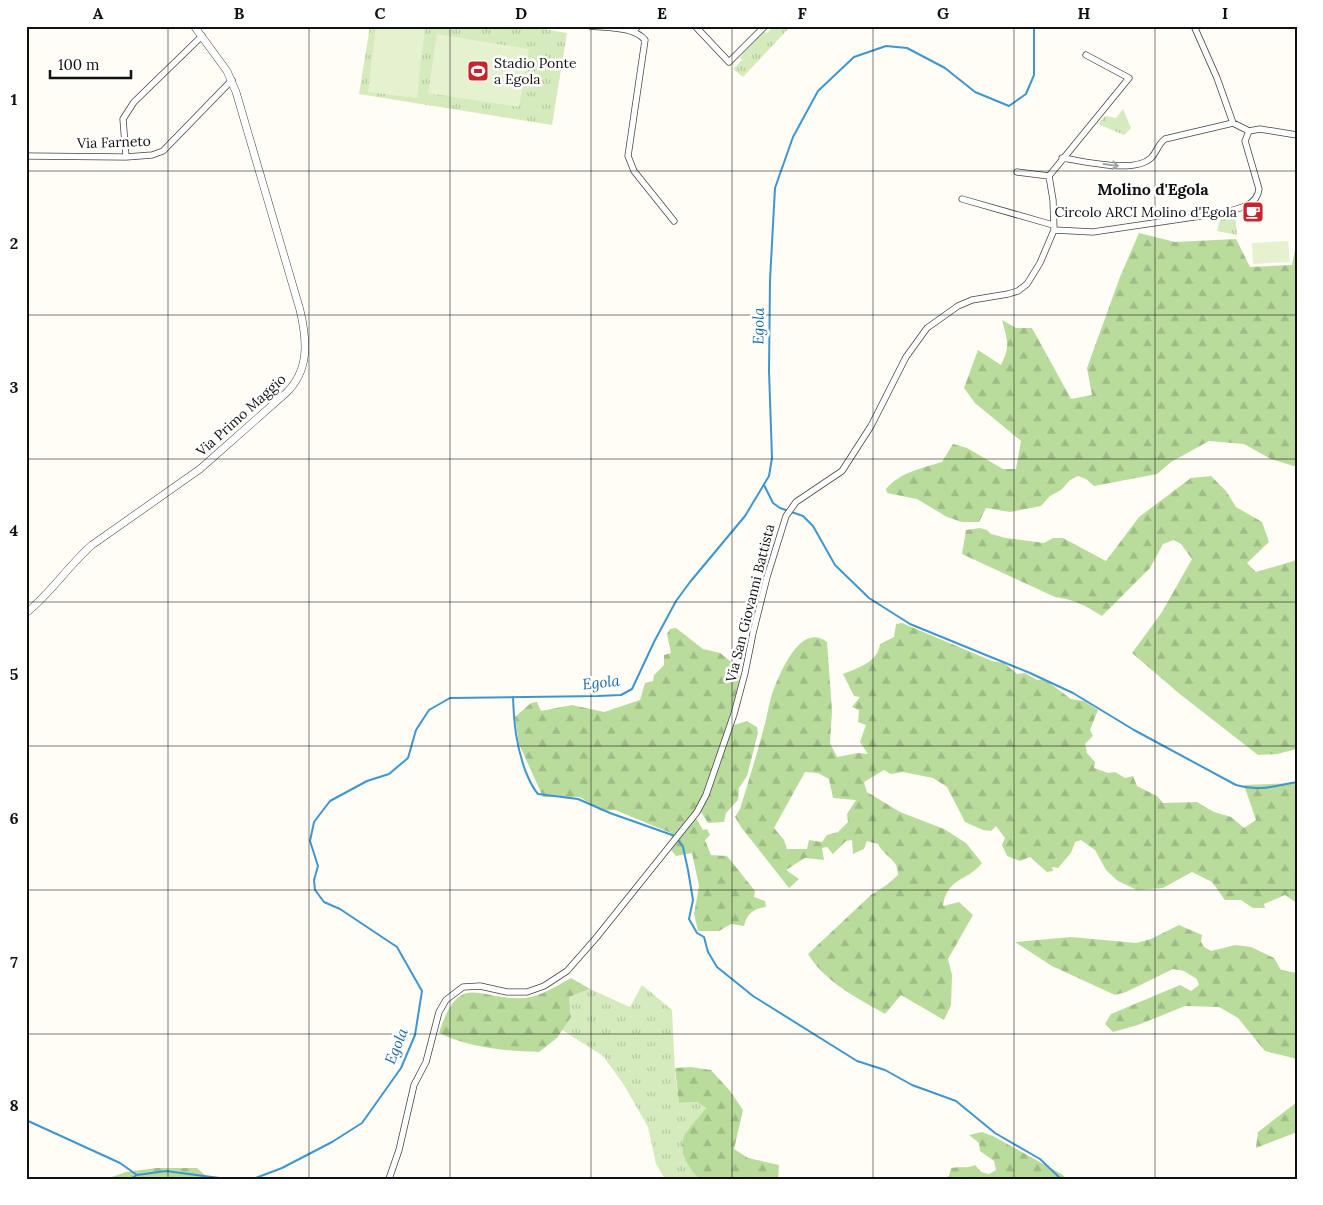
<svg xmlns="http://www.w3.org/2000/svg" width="1323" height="1205" font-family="Lora,serif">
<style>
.grass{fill:url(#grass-tufts)}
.forest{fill:url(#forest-firs);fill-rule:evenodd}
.pitch{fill:#e6f2cf}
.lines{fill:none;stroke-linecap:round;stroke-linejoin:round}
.stream{stroke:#3f96cf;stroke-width:2}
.minor-casing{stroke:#444;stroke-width:7}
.tertiary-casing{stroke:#444;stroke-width:8}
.minor{stroke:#fff;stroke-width:5.5}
.tertiary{stroke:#fff;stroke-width:7}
.oneway{stroke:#a0a0a0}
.grid{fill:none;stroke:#111;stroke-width:1;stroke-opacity:0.55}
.labels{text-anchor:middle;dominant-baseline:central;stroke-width:5;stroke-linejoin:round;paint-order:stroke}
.poi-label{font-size:14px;fill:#111;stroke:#fff;text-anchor:start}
.street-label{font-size:14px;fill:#111;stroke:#fff}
.water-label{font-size:15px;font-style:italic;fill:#1768a6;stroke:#fff}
.quarter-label{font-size:16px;font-weight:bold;fill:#111;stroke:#fff}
.neatline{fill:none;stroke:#111;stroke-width:2}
.grid-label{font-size:16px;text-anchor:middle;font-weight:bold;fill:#111}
</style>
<defs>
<pattern id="grass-tufts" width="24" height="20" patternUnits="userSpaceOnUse" patternTransform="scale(1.25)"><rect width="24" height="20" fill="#d5ebbd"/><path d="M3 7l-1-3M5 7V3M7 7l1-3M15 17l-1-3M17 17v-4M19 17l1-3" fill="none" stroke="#b6c8a1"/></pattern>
<pattern id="forest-firs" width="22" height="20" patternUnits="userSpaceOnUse" patternTransform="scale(1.25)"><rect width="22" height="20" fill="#b9dc9c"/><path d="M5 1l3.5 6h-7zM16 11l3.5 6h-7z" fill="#9ebc85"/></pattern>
</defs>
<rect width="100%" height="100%" fill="#fffdf5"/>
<path class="grass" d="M370 26H527L567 33 552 125 359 94Z
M774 26H791L743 77 733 69 742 60 740 57 764 31 767 33Z
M1123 109 1131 128 1124 135 1098 124 1105 116 1116 118Z
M1235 214 1237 235 1217 231 1219 223 1223 216Z
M642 985 672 1010 675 1073 679 1103 697 1102 706 1108C702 1115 685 1133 684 1136 678 1153 689 1168 699 1179H665L656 1164 648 1127 624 1085 603 1056 562 1030 571 1016 569 997 590 989 630 1007Z"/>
<path class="forest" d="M1139 233 1175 242 1236 239 1250 267 1292 265 1295 249 1297 248V467L1271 459 1244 444 1209 441 1171 462 1157 474 1094 486 1086 479 1078 476 1070 480 1061 490 1050 496 1041 506 1010 512 986 508 979 522H962L947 517 917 499 887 493 886 489C899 473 922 468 942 462L953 444 967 448 1003 469H1016L1021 441 975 403 964 388 978 350 1001 365C1011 346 1007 339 1002 320L1016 328H1032L1071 399 1092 395 1087 368 1120 277Z
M1211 476 1226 491 1236 507 1262 522 1269 542 1247 563 1256 572 1297 560V749L1277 754 1258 755 1181 695 1132 653 1162 612 1192 559 1181 544 1174 540 1163 544 1150 568 1102 616C1086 606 1073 599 1055 597L962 554 966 530 980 528 987 530 991 534 1006 538 1044 543 1053 538H1063L1106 561 1139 517 1191 478Z
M902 623 992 661 1004 663 1017 674 1025 673 1037 680 1044 679 1071 699 1084 701 1098 710 1090 730 1093 736 1085 744 1087 753 1095 762 1094 768 1108 773 1115 772 1125 778 1133 776 1137 786 1157 796 1163 803 1197 802 1214 812 1231 817 1244 828 1256 820 1244 785 1297 783V903L1285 895 1264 904 1265 908H1253L1241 900H1225L1212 882 1192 872 1163 888 1137 890 1118 881 1106 870 1095 850 1081 840 1075 842 1071 853 1058 868 1052 867 1053 871 1047 872 1030 857 1020 861 1007 856 1002 845 1005 838 996 826 991 831 983 830 965 822 947 787 933 778 903 772 891 774 884 770 864 782 867 792 900 812 944 829 966 843 982 863C967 882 947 877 943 906L959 902 973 915 948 959 952 975 951 1005 944 1020 901 995 885 1014C856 997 826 983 808 954L871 895 888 884 898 875C899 860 885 857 878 844L867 841 864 849 853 854 852 840 846 841 833 854 827 847 822 848 824 860 805 858 786 870 799 879 789 888 741 827 735 817 740 809C748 783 756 757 763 731 767 719 768 706 772 694 779 675 800 621 827 642L832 711 830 743 837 757 858 753 868 754 860 742 866 725 858 722 859 710 852 707 860 697 854 696 843 674C858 668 878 662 880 644L894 637 896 624ZM805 772 818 773 829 779 833 798 856 800 847 814 848 822 838 832 827 835 822 842 809 840 807 849H787L784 840 774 828Z
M676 628 703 649 720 653 740 669 739 683 731 712 734 725 747 721 757 727 758 733 747 776 739 788 738 800 726 813 724 822 708 823 701 812 696 818 703 830 707 829 710 835 705 840 711 855 727 856 755 891 754 897 765 901 766 907C754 909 747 913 744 926L731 924 719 931H698L694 914 699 886 692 853 676 856 668 846 672 839 671 833 615 810 601 811 580 797H543L519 744 515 717 531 703 537 702 541 711 572 705 604 712 640 700 645 683 653 681 654 675 664 665V655L671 653 667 634 670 629Z
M1179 925 1202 935 1201 942 1204 947 1211 951 1236 945 1251 947 1274 958 1281 970 1297 973V1059L1265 1051 1238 1018 1219 1007 1185 1006 1138 1025 1113 1032 1105 1024 1111 1014 1180 985 1191 991 1199 985 1197 979 1184 971 1173 969 1126 992 1115 995 1052 966 1015 942 1071 937 1136 943 1151 939Z
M571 978 590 989 569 997 571 1017 557 1038 539 1052C504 1051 471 1048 439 1033 460 968 480 1002 525 998 541 996 557 986 571 978Z
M691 1067 711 1070 730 1091 743 1110 734 1149 748 1158 779 1165 778 1179H699C688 1167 678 1153 684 1136 685 1132 701 1115 706 1108L697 1102 679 1103 675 1068Z
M1297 1102V1132L1256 1148 1258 1132Z
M982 1132 993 1136 1063 1175 1066 1179H941L949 1176 951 1168C960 1166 966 1169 975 1165L981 1172 989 1174 996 1170 994 1161 980 1151 979 1143 969 1135Z
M156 1168H197L209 1179H106L126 1172Z"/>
<path class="pitch" d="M376 26H425L417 98 368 92Z
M437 34 529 49 519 107 428 93Z
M1288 241 1290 262 1253 264 1252 243Z"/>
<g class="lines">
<path class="stream" d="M764 485 773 503 780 508 803 516 813 526 835 565 869 598 910 624 1030 673 1073 693 1134 730 1236 785C1259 792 1274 786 1297 782
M513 697C514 724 516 744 525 770 529 779 531 786 538 794L578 799 610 813 675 836 683 847 688 870 693 900 689 919 697 933 704 937 708 952 717 967 753 996 857 1061 885 1070 912 1085 956 1101 995 1133 1040 1159 1061 1179
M26 1120 120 1163 137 1175
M130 1179 137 1175 166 1171 227 1179H253L282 1168 332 1142 362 1123 401 1068 415 1035 422 991 397 947 340 909 324 902 315 890 314 880 318 866 310 841 314 822 330 801 367 781 389 774 408 758 416 730 429 710 450 698 598 696 621 695 632 689 654 642 676 601 690 582 745 516 769 476 772 458 769 371 770 280 775 188 793 137 818 91 854 57 886 46 907 48 945 68 975 92 1009 106 1026 94 1034 75V26"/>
<g class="minor-casing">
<path id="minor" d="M590 26C606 28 634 26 645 40L628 156 634 171 674 221
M695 26 729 62 765 26
M1194 26 1217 78 1233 123 1249 131
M633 32 638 26
M1249 131 1260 129 1297 135
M26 156 126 157 152 155 163 151 232 80
M126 157 123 119 134 102 202 36
M1062 158C1084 161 1134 174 1151 158 1157 152 1158 144 1165 139L1233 123
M1017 172 1049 176
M962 199 1053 225
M1054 230 1093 232 1221 213C1236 209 1257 207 1259 189L1245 141 1249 131
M389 1179 399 1150 414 1085 426 1062 439 1012 446 1000 463 987 480 986 507 992H527L544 986 567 971 596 938 697 812 706 795 734 714 745 673 753 633 767 577 786 516 796 502 842 471 871 426 906 357 927 328 958 306 972 300 1008 294 1018 291 1027 284 1040 263 1054 230 1053 200 1049 176 1129 78 1086 55"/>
</g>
<g class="tertiary-casing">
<path id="tertiary" d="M26 613C51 593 68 566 92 545L200 469 286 393C310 370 307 340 300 310L236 92 227 71 194 26"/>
</g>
<use href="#minor" class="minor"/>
<use href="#tertiary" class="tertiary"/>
</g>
<defs><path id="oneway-shaft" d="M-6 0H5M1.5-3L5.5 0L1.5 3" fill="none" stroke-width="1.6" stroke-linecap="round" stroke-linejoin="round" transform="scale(1.25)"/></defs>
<use class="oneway" href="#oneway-shaft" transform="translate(1111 165) rotate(8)"/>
<path class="grid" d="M168 26V1179M309 26V1179M450 26V1179M591 26V1179M732 26V1179M873 26V1179M1014 26V1179M1155 26V1179M26 171H1297M26 315H1297M26 459H1297M26 602H1297M26 746H1297M26 890H1297M26 1034H1297"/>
<defs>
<g id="stadium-square" transform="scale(1.125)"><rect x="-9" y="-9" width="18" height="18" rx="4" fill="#c4262e" stroke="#fff"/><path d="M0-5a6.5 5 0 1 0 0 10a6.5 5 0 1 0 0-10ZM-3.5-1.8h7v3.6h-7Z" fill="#fff"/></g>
<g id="cafe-square" transform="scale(1.125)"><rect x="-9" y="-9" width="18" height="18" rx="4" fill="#c4262e" stroke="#fff"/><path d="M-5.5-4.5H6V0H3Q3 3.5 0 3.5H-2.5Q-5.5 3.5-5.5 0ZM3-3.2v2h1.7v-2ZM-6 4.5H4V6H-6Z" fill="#fff"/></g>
</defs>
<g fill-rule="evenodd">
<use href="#stadium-square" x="478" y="71"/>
<use href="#cafe-square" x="1253" y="212"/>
</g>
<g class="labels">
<g class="poi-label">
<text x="494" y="63">Stadio Ponte<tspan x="494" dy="16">a Egola</tspan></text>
<text x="1237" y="212" text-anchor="end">Circolo ARCI Molino d'Egola</text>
</g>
<g class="street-label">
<text transform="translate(114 142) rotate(-2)">Via Farneto</text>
<text transform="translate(241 415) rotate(-42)">Via Primo Maggio</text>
<text transform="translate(750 603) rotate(-76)">Via San Giovanni Battista</text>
</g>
<g class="water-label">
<text transform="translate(758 326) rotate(-89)">Egola</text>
<text transform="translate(601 682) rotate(-6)">Egola</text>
<text transform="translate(396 1046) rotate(-68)">Egola</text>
</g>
<g class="quarter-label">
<text x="1153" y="189">Molino d'Egola</text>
</g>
</g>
<rect width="1323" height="1205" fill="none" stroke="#ffffff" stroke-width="55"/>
<path d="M50 70v8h81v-8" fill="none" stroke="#111111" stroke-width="2.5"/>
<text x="58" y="70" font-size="15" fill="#111111" stroke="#ffffff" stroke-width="4" paint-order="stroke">100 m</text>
<rect x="28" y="28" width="1268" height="1150" class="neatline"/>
<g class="grid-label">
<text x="98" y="19">A</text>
<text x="239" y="19">B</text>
<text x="380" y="19">C</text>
<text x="521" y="19">D</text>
<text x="662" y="19">E</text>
<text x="802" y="19">F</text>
<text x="943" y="19">G</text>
<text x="1084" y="19">H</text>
<text x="1225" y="19">I</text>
<text x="14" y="105">1</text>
<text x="14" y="249">2</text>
<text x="14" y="393">3</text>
<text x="14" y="536">4</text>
<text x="14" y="680">5</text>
<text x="14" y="824">6</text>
<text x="14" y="968">7</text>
<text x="14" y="1111">8</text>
</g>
</svg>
